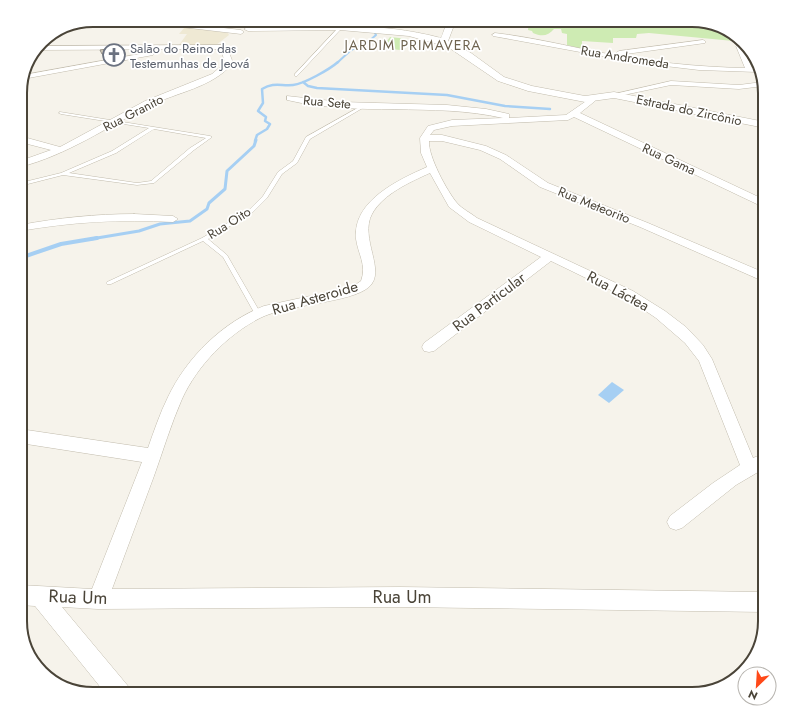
<svg xmlns="http://www.w3.org/2000/svg" width="785" height="714" font-family="Jost,sans-serif">
<style>
.education{fill:#efe9d4}
.green{fill:#ceebb3}
.water{fill:#a6cff3}
.lines{fill:none;stroke-linecap:round;stroke-linejoin:round}
.stream-far3{stroke:#a6cff3;stroke-width:2}
.stream-far2{stroke:#a6cff3;stroke-width:2.5}
.stream-far1{stroke:#a6cff3;stroke-width:3}
.stream{stroke:#a6cff3;stroke-width:4}
.service-casing{stroke:#c2bcad;stroke-width:1}
.minor-casing{stroke:#c2bcad;stroke-width:1}
.tertiary-casing{stroke:#c2bcad;stroke-width:1}
.service{fill:#fff;fill-rule:evenodd}
.minor{fill:#fff;fill-rule:evenodd}
.tertiary{fill:#fff;fill-rule:evenodd}
.shaded-wall{fill:#979286}
.building{fill:#d8d0c0;stroke:#979286}
.labels{text-anchor:middle;dominant-baseline:central;stroke-width:3.5;stroke-linejoin:round;paint-order:stroke}
.far-worship-label{font-size:13px;fill:#5b616d;stroke:#fff;text-anchor:start}
.far-street-label{font-size:13px;fill:#4a4438;stroke:#fff}
.far-quarter-label{font-size:14px;letter-spacing:1px;fill:#6e634f;stroke:#fff}
.street-label{font-size:15px;fill:#4a4438;stroke:#fff}
.near-street-label{font-size:18px;fill:#4a4438;stroke:#fff}
.rim{fill:none;stroke:#4a4438;stroke-width:2}
</style>
<rect width="100%" height="100%" fill="#f6f3eb"/>
<path class="education" d="M185 27 228 33 229 35 216 45H179L187 34H179Z"/>
<path class="green" d="M515 20H666L676 22 679 20H688L686 21 692 23V26L712 27 744 42 649 33 637 34 636 38H613V43L582 41V49L567 45V34L562 33 561 29H554C548 36 542 37 533 33L532 31 528 30 529 21Z
M390 37 408 39 400 50 382 48Z"/>
<path class="water" d="M612 382 624 390 609 403 598 395Z"/>
<g class="lines">
<path class="stream-far3" d="M372 23 375 20
M337 63 351 50 368 42 376 35 375 33"/>
<path class="stream-far2" d="M303 82 308 86 317 88 447 95 505 106 550 109
M255 141 257 135 267 129 270 124 265 121 266 117 258 111 263 103 262 89C274 82 280 86 293 85 304 84 330 69 338 62"/>
<path class="stream-far1" d="M91 239 139 231 160 224 190 221 207 209 209 203 225 189 227 171 254 146 256 140"/>
<path class="stream" d="M20 258 61 244 97 238"/>
<g class="service-casing">
<path id="service" d="M338 28 341 29 297 76H295V74Z
M363 105 366 106 310 139 297 163 282 174 267 198 252 213 208 239 227 255 261 314 260 316H256L223 257 203 241 111 284H107L106 283 107 282 202 238 248 211 263 196 278 172 293 161 306 137Z
M60 112 210 136 212 137 194 150 154 183 137 185 63 175 20 186V183L61 173 112 151 149 128 61 114 59 113ZM154 129 206 138 190 148 151 181 137 183 69 173 116 153Z"/>
</g>
<g class="minor-casing">
<path id="minor" d="M135 20H154L241 30 244 32 241 34 138 22Z
M495 33C531 37 567 46 603 53 649 62 697 67 745 68L736 46 739 44 741 45 752 68H756L757 72 699 70 640 63 493 36 492 35Z
M703 40 705 41V43L619 55 616 53 619 51Z
M224 45 227 47 233 63C212 88 177 92 149 106 107 127 67 155 20 167V161L51 150 20 142V136L60 147 145 101 212 74 225 63 221 49 36 50 39 46Z
M151 52 154 54 153 55 23 79 24 75Z
M671 81 739 85 762 82 764 86 739 89 671 85 614 97 610 95Z
M287 96 341 102 447 105 486 109 509 114V118L566 115 592 97H595V101L580 113 765 200V207L761 206 574 117 568 120 452 126 434 130 430 135H442L486 146 506 155 548 183 648 223 765 273V282L640 227 540 187 500 159 480 150 442 141H429C428 156 447 191 457 203 462 209 471 213 477 218L633 291 665 311 686 327 703 345 712 359 753 458 765 453V468L736 485 682 528 676 530 670 528 667 522 670 516 713 483 740 465 699 361 685 343 656 318 625 297 551 261 434 351 429 352 424 351 422 347 424 343 541 257 469 222 449 207 430 173C410 182 383 194 372 214 359 238 387 271 369 287 351 303 288 304 260 318 227 335 197 366 182 399 171 424 163 451 154 476 140 514 126 551 112 589L400 587 765 592V612L400 607 98 609 62 607 128 686 131 694H106L35 606 20 605V585L92 589 142 462 20 443V429L148 448C154 431 160 413 168 397 187 357 223 322 264 306L352 287 361 281C367 265 358 254 356 239 352 201 398 180 427 167L421 153 420 138 428 126 452 120 503 118C432 102 358 117 287 100Z
M134 214 173 216 178 219 173 222C121 219 71 222 20 231V225C58 218 96 214 134 214Z"/>
</g>
<g class="tertiary-casing">
<path id="tertiary" d="M448 20H456L448 41 471 53 504 77 532 86 585 96 614 92 765 122V128L614 98 585 102 528 91 498 81 448 47 409 36 340 30 248 31 244 29 248 27C312 26 378 21 441 38Z"/>
</g>
<use href="#service" class="service"/>
<use href="#minor" class="minor"/>
<use href="#tertiary" class="tertiary"/>
</g>
<path class="shaded-wall" d="M125 51 126 55 104 59 102 54Z"/>
<path class="building" d="M122 47 125 51 102 54 100 50Z"/>
<defs>
<g id="church-ring" transform="scale(1.15)"><circle r="9.5" fill="#fff" stroke="#6b7280" stroke-width="1.5"/><path d="M-1.2-6h2.4v3.5h3.3v2.4h-3.3V6h-2.4V-.1h-3.3v-2.4h3.3Z" fill="#6b7280"/></g>
</defs>
<g fill-rule="evenodd">
<use href="#church-ring" x="114" y="55"/>
</g>
<g class="labels">
<g class="far-worship-label">
<text x="130" y="48">Salão do Reino das<tspan x="130" dy="15">Testemunhas de Jeová</tspan></text>
</g>
<g class="far-street-label">
<text transform="translate(625 57) rotate(9)">Rua Andromeda</text>
<text transform="translate(327 102) rotate(5)">Rua Sete</text>
<text transform="translate(689 110) rotate(12)">Estrada do Zircônio</text>
<text transform="translate(133 113) rotate(-27)">Rua Granito</text>
<text transform="translate(669 159) rotate(25)">Rua Gama</text>
<text transform="translate(594 205) rotate(22)">Rua Meteorito</text>
<text transform="translate(229 223) rotate(-32)">Rua Oito</text>
</g>
<g class="far-quarter-label">
<text x="413" y="45">JARDIM PRIMAVERA</text>
</g>
<g class="street-label">
<text transform="translate(618 291) rotate(28)">Rua Láctea</text>
<text transform="translate(315 298) rotate(-16)">Rua Asteroide</text>
<text transform="translate(489 302) rotate(-37)">Rua Particular</text>
</g>
<g class="near-street-label">
<text transform="translate(78 597) rotate(2)">Rua Um</text>
<text x="402" y="597">Rua Um</text>
</g>
</g>
<path d="M0 0H785V714H0ZM93 27H692A66 66 0 0 1 758 93V621A66 66 0 0 1 692 687H93A66 66 0 0 1 27 621V93A66 66 0 0 1 93 27Z" fill="#fff" fill-rule="evenodd"/>
<path class="rim" d="M93 27H692A66 66 0 0 1 758 93V621A66 66 0 0 1 692 687H93A66 66 0 0 1 27 621V93A66 66 0 0 1 93 27Z"/>
<g transform="translate(757 686) rotate(205)"><circle r="19" fill="#ffffff" stroke="#b7b4af"/>
<path d="M0-3L7 15L0 10L-7 15Z" fill="#ff4919"/>
<text y="-6" font-size="11" font-weight="bold" text-anchor="middle" fill="#4a4438">N</text>
</g>
</svg>
